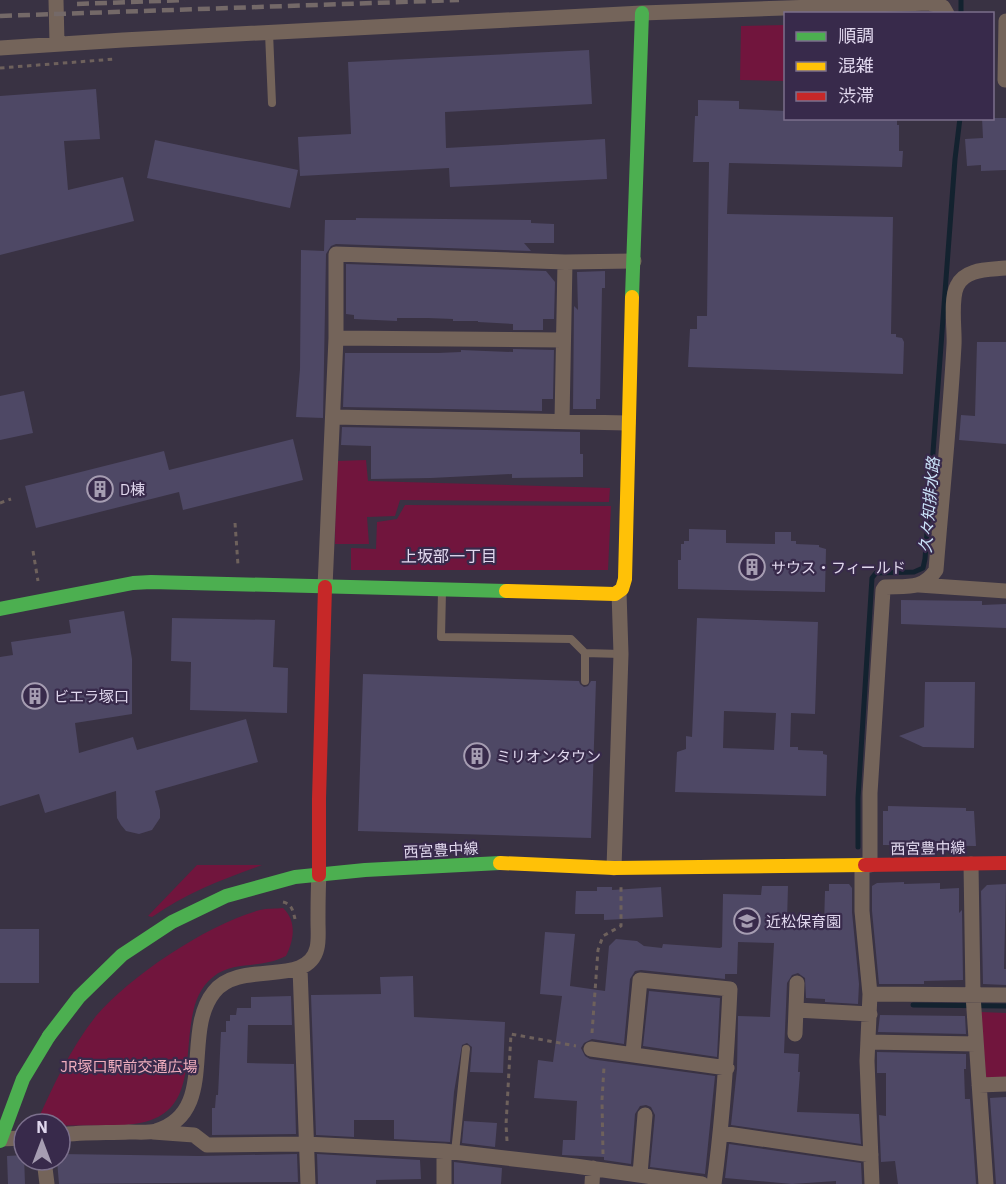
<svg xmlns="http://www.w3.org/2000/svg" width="1006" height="1184" font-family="'IBM Plex Sans','Noto Sans JP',sans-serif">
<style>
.green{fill:#71153d}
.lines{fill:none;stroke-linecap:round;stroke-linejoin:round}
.stream{stroke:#13222f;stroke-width:5}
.building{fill:#4e4865;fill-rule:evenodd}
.path{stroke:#6e615c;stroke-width:3;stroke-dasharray:4.5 4.5;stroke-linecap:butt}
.lane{stroke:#74645a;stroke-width:8}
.street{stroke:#74645a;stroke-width:15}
.fast{stroke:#4caf50;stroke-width:14}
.slow{stroke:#ffc107;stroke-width:14}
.jam{stroke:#c62828;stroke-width:14}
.rail{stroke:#746968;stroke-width:4.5;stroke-dasharray:12 6;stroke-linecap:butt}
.fast-bridge{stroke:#4caf50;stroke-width:14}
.labels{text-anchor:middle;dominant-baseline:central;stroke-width:4.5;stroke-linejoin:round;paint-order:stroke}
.poi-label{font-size:15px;fill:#e0d7ed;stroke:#382a4b;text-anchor:start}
.street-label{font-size:15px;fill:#e0d7ed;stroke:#382a4b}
.park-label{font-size:15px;fill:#efadbd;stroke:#382a4b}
.water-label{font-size:16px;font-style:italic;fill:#cae3f9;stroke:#382a4b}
.neighbourhood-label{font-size:16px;fill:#e0d7ed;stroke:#382a4b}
</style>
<rect width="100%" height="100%" fill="#393243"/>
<path class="green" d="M785 25V81L740 80 741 26Z
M366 460 368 481 610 488 609 502 400 500 395 516 367 517 369 544H335L336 461Z
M405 505 611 506 608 570H351V548L376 549 377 522 397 519Z
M197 865H262C223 879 186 893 152 917L148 916Z
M283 908C297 921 294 940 286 956 281 958 275 961 269 962 249 967 230 963 213 977 170 1010 210 1100 151 1120 125 1129 88 1124 60 1126V1124H36C53 1086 70 1049 96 1016 131 975 208 924 260 910 267 908 276 909 283 908Z
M981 1012 1006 1013V1079L986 1080Z"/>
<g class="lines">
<path class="stream" d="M961 14V0
M858 847V798L872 578 876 573 914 572 923 568 925 559 955 159 960 118
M913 1005 1006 1006"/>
</g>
<path class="building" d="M589 50 592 104 445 112 446 148 605 139 607 179 450 187 449 168 300 176 298 137 351 134 348 62Z
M96 89 100 139 64 141 68 190 123 177 134 221 0 255V96Z
M698 100 739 101V109L786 111V118H897V125H899V151H903L902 167 729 163 727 214 893 217 891 334H896V337L902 338 904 342 903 374 688 367 690 329H697V316H707L709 162H693L695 116H698Z
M982 118H1006V170L981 171V165L967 166 965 139 983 138Z
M155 140 298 170 290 208 147 178Z
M356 218 531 220V223L554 224V243H524L531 251 336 244 331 246 326 254 323 418 296 417 300 369 301 250 324 251 325 220H356Z
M346 264 546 271 555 282 554 319H543V330H513V324L478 322V321H453V319L428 318H397V321L354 319V315L346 314Z
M605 271V288H602L600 399H596V409H573L574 306 578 310 577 272Z
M977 342H1006V444L959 440 961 415 975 416Z
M513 349 554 350 553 399H542V411L343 407 345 353H438L461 352V350L513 352Z
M24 391 33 433 0 440V396Z
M342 427 580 432V454H583V477L512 478V474L431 478 371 479V446L341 445Z
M293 439 303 480 183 510 179 492 36 528 25 486 164 451 169 470Z
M689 529 726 530V543L775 544V532H791V541H796V544L819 545V547L826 549 825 592 678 589V560H681V544H684V541H689Z
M901 600 982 601V605L1006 604V628L901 624Z
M124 611 132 659V714L75 723 79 753 133 737 137 750 246 719 258 762 155 791 160 810V818L152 830 139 834 126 831 121 825 117 818 116 791 45 813 39 794 0 806V657L13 655 11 642 71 633 69 620Z
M172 618 275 620 273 667 288 668 287 713 190 710 191 662 171 661Z
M697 618 818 622 815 714 791 713 790 747H798V750L823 751V754L827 755 826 796 675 792 677 752 686 749V736L692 737ZM724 711 776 713 774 750 723 748Z
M363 674 579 681 580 684 584 687 588 686 591 681H596L591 838 358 831Z
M925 682H975L974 748 923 747 899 736 924 727Z
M888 806 966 808V811H974L976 846 883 845V811H888Z
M904 882V884L940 883V889L959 888V913L962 910 963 980 924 981V984H879L872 911V886L877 883Z
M829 884H849L852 888V912L859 984 858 1004 825 1002V999L806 998 805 978 798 973 792 975 787 983 784 1053 799 1054 798 1072H800L797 1112 859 1114 861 1144 731 1125 737 1069 738 1016 770 1017 774 943 738 942 737 974H725V979L641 970 635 971 630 979 624 1044 592 1039 584 1043 581 1048 585 1056 590 1059 715 1076 705 1174 650 1167 655 1115 651 1107 646 1105 640 1106 635 1114 631 1164 604 1160V1157L562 1155 563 1140H575L577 1101 534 1098 538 1060 553 1062 562 996 540 994 545 932 575 934 570 986 605 991 609 946 616 939 637 941 644 946 662 948 663 944 720 948 722 947 723 894 761 895 762 886H788L787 921 824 925 825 891H829Z
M1006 884 1004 969H1006V985L983 984 981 891 987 885Z
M597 887H612V890L661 887 663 917 604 920V914H575L576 891H597Z
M0 929H39V983H0Z
M413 976 414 1017 505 1022 503 1073 470 1072 472 1047 467 1043 462 1045 454 1092 450 1142 394 1139V1120H354V1137L316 1135 311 995 381 994 380 977Z
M649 991 720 998 717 1057 643 1046Z
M291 996 292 1025H248L247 1063 294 1064 296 1134 212 1135V1108H215L216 1095H218L221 1032H226V1021H230V1015H236L237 1008H251V997Z
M880 1015 965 1016 966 1034 878 1032Z
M877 1052 966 1054V1069H964L965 1099H970L976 1184H898L895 1161 881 1162 879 1115 886 1116V1073H877Z
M1006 1097V1184H996L990 1098Z
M464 1121 497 1123 495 1147 462 1143Z
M729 1144 861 1163 862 1184H836V1181L792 1184 725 1178Z
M60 1154 200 1156 297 1154 298 1182 59 1184 57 1160H60Z
M317 1154 420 1160 421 1179 376 1180V1184H318Z
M24 1155 25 1184H8L7 1156Z
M454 1162 502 1168 501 1184H454Z"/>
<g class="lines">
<path class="path" d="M0 68 115 59
M0 503 11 499
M235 523 238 565
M33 551 38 581
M283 902C292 904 293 911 295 919
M592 1033 598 950 603 936 621 926V886
M507 1141 506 1125 511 1034 576 1046
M603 1154 602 1100 604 1067"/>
<path class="lane" d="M269 33 272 103
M442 591 441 637 571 639 585 653 621 654
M585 681V653
M455 1152 466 1049"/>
<path class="street" d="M56 0 57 43
M0 48 123 40 642 13 929 3 943 7 947 14
M1005 80 1006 21
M336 338 563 340
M333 417 628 423
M562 420 565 262
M919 585 1006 591
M325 587 336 338V254L565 262 634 261
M971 864 973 995 986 1184
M862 865V911L870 994 867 1061 872 1184
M870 865V793L883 590 885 587C907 586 923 590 936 570 942 495 950 420 954 345 955 330 950 300 957 286 965 268 990 270 1006 268
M614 868 621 654 619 592
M300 968 308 1184
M870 994 1006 995
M796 1010 870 1014
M795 1034 797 983
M868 1042 976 1044
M591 1049 727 1068
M633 1053 640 980 730 989C727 1054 723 1119 714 1184
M979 1085 1006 1084
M153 1132 194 1135 207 1145 306 1144 444 1151 575 1166 702 1184
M721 1133 871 1155
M60 1135C83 1132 106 1133 129 1132 138 1132 148 1133 156 1131 219 1112 181 1033 214 992 240 959 308 988 317 948 319 940 318 930 318 921 318 906 318 890 319 875
M0 1139 24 1138
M44 1160 47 1184
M640 1174 645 1115
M444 1184V1151
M592 1184 593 1168"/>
<path class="fast" d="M632 297 642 13
M0 609 133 583 151 582 506 591
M49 1036 79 997 122 955 172 922 226 896 295 877 365 870 500 863"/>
<path class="slow" d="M506 591 615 594 622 589 625 579 632 297
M500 863 614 868 865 865"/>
<path class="jam" d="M865 865 1006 863
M319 875V799L325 587"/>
<path class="rail" d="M77 4 185 0
M0 16 459 0"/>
<path class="fast-bridge" d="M0 1141 23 1079 49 1036"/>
</g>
<defs>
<g id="building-ring" transform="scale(1.35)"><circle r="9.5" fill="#382a4b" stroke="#a69db2" stroke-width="1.5"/><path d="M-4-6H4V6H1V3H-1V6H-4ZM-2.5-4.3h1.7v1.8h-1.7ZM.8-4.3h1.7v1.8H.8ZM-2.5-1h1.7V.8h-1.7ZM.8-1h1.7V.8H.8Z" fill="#a69db2"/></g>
<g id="school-ring" transform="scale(1.35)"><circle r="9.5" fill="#382a4b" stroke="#a69db2" stroke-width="1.5"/><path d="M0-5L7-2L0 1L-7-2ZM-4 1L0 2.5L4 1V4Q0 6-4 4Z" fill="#a69db2"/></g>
</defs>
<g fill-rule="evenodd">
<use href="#building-ring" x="100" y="489"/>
<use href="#building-ring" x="752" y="567"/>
<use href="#building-ring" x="35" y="696"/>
<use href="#building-ring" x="477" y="756"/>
<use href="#school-ring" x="747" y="921"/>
</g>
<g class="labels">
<g class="poi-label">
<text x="120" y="489">D棟</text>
<text x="771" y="567">サウス・フィールド</text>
<text x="54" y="696">ビエラ塚口</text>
<text x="496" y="756">ミリオンタウン</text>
<text x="766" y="921">近松保育園</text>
</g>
<g class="street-label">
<text transform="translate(928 848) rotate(-1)">西宮豊中線</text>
<text transform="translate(441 850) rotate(-3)">西宮豊中線</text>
</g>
<g class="park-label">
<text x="129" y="1066">JR塚口駅前交通広場</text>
</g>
<g class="water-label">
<text transform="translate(929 505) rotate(-85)">久々知排水路</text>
</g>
<g class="neighbourhood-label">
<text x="449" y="556">上坂部一丁目</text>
</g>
</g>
<rect x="784" y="12" width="210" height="108" fill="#382a4b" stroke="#7b6f8c" stroke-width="1.5"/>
<rect x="796" y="32" width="30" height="9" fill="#4caf50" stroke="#7b6f8c" stroke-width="1.5"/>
<text x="838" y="42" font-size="18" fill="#e0d7ed">順調</text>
<rect x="796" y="62" width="30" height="9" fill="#ffc107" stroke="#7b6f8c" stroke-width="1.5"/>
<text x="838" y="72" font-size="18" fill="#e0d7ed">混雑</text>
<rect x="796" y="92" width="30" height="9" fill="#c62828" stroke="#7b6f8c" stroke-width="1.5"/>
<text x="838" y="102" font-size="18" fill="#e0d7ed">渋滞</text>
<g transform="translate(42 1142)"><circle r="28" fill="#382a4b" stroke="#7b6f8c" stroke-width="1.5"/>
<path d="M0-4.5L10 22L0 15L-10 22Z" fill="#a69db2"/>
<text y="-9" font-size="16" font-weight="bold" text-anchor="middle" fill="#e0d7ed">N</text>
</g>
</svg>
